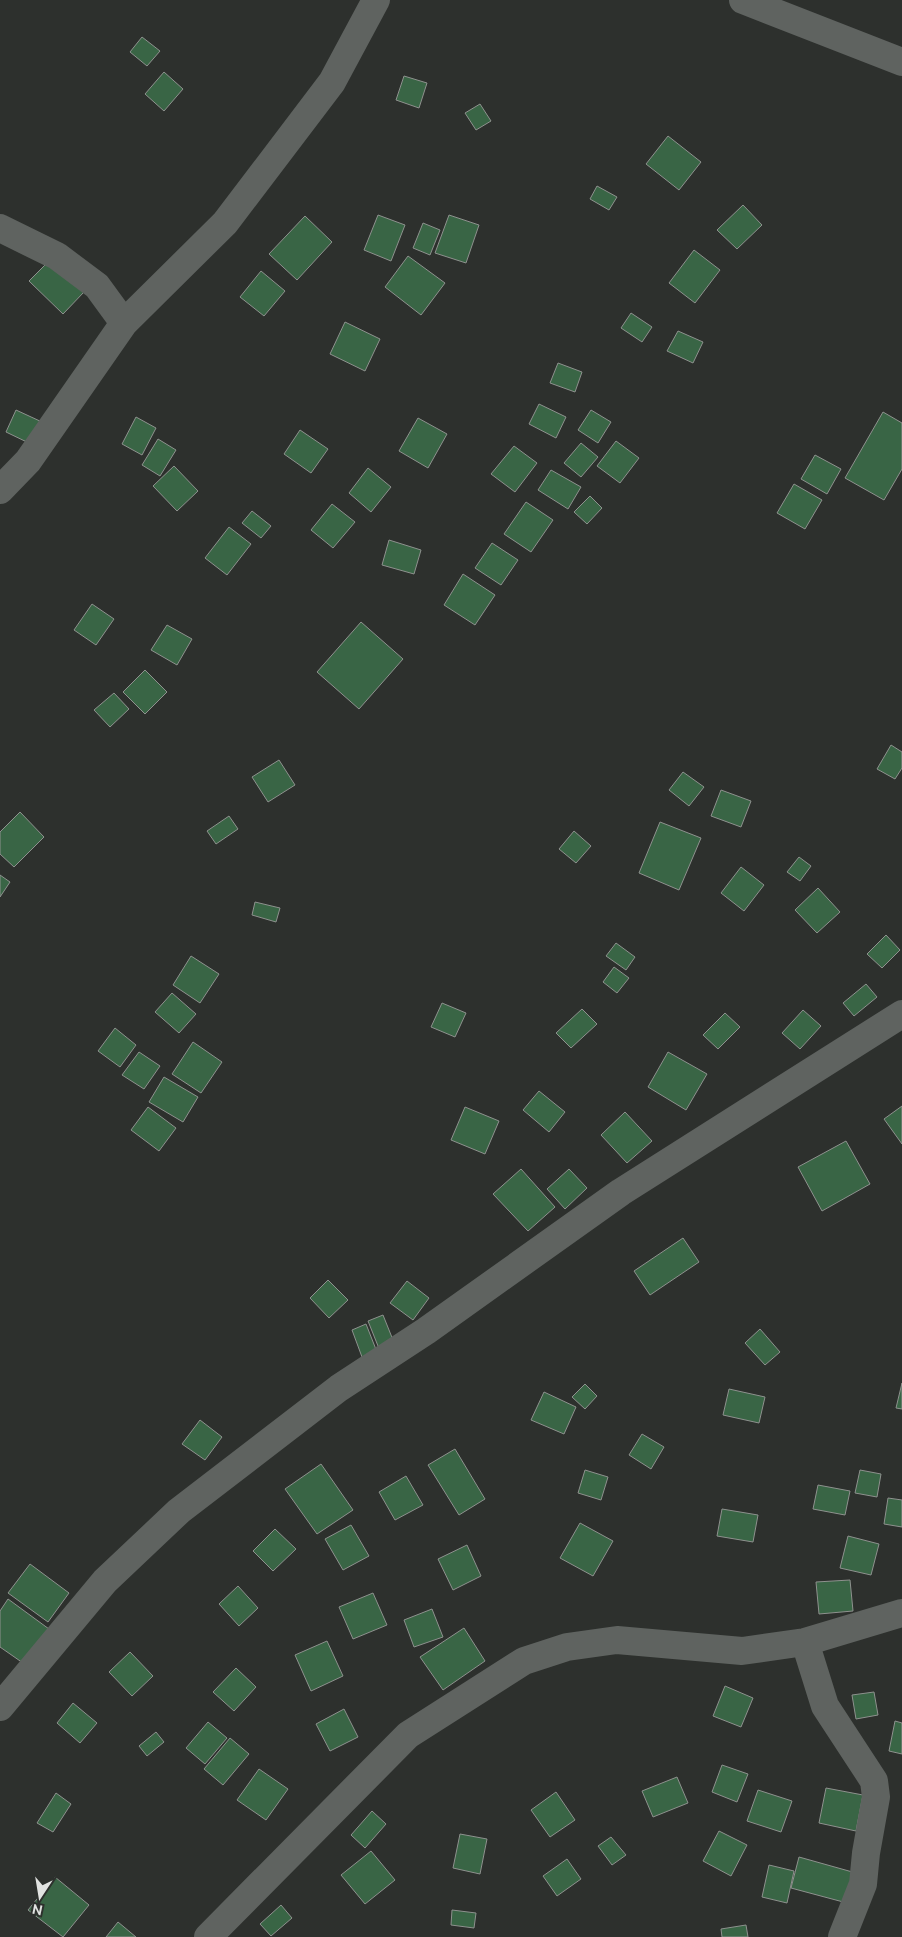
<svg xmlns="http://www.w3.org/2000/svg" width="902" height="1937" font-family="Ubuntu,sans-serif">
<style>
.building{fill:#396545;stroke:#8e918e}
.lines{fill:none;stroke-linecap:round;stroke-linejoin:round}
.minor{stroke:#5f6360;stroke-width:28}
</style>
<rect width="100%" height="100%" fill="#2d302d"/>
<path class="building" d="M142 37 160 51 147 66 130 52Z
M164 72 183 89 164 111 145 94Z
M404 76 427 83 419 108 396 100Z
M480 104 491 121 476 130 465 113Z
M668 136 701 162 679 190 646 164Z
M597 186 617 197 609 210 590 199Z
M743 205 762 225 737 249 717 230Z
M378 215 405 225 391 261 364 250Z
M449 215 479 225 466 263 435 253Z
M305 216 332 242 297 280 269 254Z
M423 223 440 230 430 255 413 248Z
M694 250 720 270 695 303 669 283Z
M408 256 445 283 421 315 385 287Z
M50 260 84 292 63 314 29 281Z
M261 271 285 291 264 316 240 297Z
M631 313 652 327 642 342 621 328Z
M345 322 380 339 365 371 330 354Z
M678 331 703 342 693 363 667 351Z
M558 363 582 372 575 392 550 383Z
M539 404 566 417 556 438 529 424Z
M16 410 42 422 31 444 6 432Z
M591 410 611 422 598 443 578 430Z
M883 412 902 423V469L884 500 845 478Z
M136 417 156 428 142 455 122 444Z
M418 418 447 434 428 468 399 451Z
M300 430 328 449 311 473 284 454Z
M158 439 176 450 160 476 142 465Z
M616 441 639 458 620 483 597 466Z
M581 443 598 457 581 477 564 463Z
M514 446 537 463 515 492 491 474Z
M815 455 841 469 827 494 801 479Z
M174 466 198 491 177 511 153 486Z
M368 468 391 487 371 512 349 493Z
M551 470 581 487 568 509 538 490Z
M794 484 822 500 805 529 777 513Z
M590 496 602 508 587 524 574 512Z
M526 502 553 520 531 552 504 534Z
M332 504 355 522 333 548 311 530Z
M252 511 271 526 261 538 242 523Z
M229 527 251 544 227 575 205 558Z
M389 540 421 550 414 574 382 565Z
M492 543 518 560 501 585 475 568Z
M463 574 495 595 475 625 444 605Z
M92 604 114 619 96 645 74 630Z
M361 622 403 659 359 709 317 672Z
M167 625 192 639 177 665 151 650Z
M145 670 167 692 145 714 123 692Z
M114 693 129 709 110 727 94 710Z
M891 745 902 752V768L895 779 877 769Z
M279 760 295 785 268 802 252 777Z
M683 772 704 787 689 806 669 790Z
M721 790 751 801 741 827 711 816Z
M20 812 44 837 14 867 0 854V832Z
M229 816 238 829 216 844 207 831Z
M660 822 701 838 679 890 639 873Z
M574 831 591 846 576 863 559 849Z
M799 857 811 866 800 881 787 872Z
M741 867 764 885 744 911 721 893Z
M0 875 10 882 0 897Z
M818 888 840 912 817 933 795 910Z
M255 902 280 908 276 922 252 915Z
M886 935 900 950 882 968 867 954Z
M616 943 635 957 626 970 606 956Z
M191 956 219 974 200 1003 173 985Z
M614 967 629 978 617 993 603 982Z
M866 984 877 997 854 1016 843 1003Z
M172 993 196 1014 179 1033 155 1012Z
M442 1003 466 1013 455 1037 431 1027Z
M582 1009 597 1024 571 1048 556 1033Z
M803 1010 821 1026 800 1049 782 1033Z
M725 1013 740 1027 718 1049 703 1035Z
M115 1028 136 1045 120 1067 98 1051Z
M193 1042 222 1062 201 1093 172 1074Z
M139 1052 160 1066 144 1089 122 1075Z
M668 1052 707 1074 686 1110 648 1087Z
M164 1077 198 1097 183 1122 149 1102Z
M539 1091 565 1112 549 1132 523 1110Z
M902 1106V1144L884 1119Z
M148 1107 176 1128 159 1151 131 1130Z
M465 1107 499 1121 485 1154 451 1140Z
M625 1112 652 1141 627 1163 601 1135Z
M846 1141 870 1184 822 1211 798 1167Z
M521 1169 555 1207 528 1231 493 1194Z
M569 1169 587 1188 565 1209 547 1189Z
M683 1238 699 1262 650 1295 634 1271Z
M328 1280 348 1300 329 1318 310 1298Z
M407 1281 429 1298 413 1320 390 1303Z
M383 1315 395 1345 380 1351 368 1321Z
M366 1324 377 1352 362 1357 352 1330Z
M760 1329 780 1352 765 1365 745 1343Z
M902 1383V1409L896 1408Z
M585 1384 597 1396 585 1409 572 1397Z
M729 1389 765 1397 759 1423 723 1415Z
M544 1392 576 1407 564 1434 531 1420Z
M200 1420 222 1437 205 1460 182 1444Z
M642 1434 664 1447 651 1469 629 1455Z
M455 1449 485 1499 459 1515 428 1465Z
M321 1464 353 1510 317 1534 285 1489Z
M585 1470 608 1477 601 1500 578 1493Z
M860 1470 881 1474 877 1497 855 1493Z
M406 1476 423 1505 395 1520 379 1492Z
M818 1485 850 1491 845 1515 813 1509Z
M888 1498 902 1500V1527L884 1524Z
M722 1509 758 1515 753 1542 717 1536Z
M580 1523 613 1541 593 1576 560 1558Z
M351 1525 369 1556 343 1570 325 1539Z
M275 1529 296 1549 273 1571 253 1551Z
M848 1536 879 1544 871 1575 840 1568Z
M467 1545 481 1576 453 1590 438 1559Z
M30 1564 69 1593 48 1622 8 1593Z
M850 1580 853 1611 819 1614 816 1582Z
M238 1586 258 1608 239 1626 219 1604Z
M373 1593 387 1625 353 1639 339 1607Z
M8 1599 49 1629 23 1663 0 1647V1611Z
M432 1609 443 1637 414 1647 404 1620Z
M464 1628 485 1661 443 1690 420 1657Z
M327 1641 343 1676 311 1691 295 1655Z
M130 1652 153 1676 132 1696 109 1672Z
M236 1668 256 1687 234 1711 213 1692Z
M725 1686 753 1698 741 1727 713 1716Z
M874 1692 878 1715 856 1719 852 1695Z
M73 1703 97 1723 80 1743 57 1723Z
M344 1709 358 1737 330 1751 316 1724Z
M895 1721 902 1723V1754L889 1751Z
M208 1722 227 1738 205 1764 186 1748Z
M156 1732 164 1742 147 1756 139 1746Z
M230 1738 249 1754 223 1785 204 1769Z
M722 1765 748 1774 737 1802 712 1792Z
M259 1769 288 1789 266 1820 237 1800Z
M677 1777 688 1803 653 1817 642 1791Z
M826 1788 863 1795 856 1831 819 1823Z
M758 1790 792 1801 781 1832 747 1821Z
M556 1792 575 1820 550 1837 531 1810Z
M56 1793 71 1804 53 1832 37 1823Z
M372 1811 386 1824 365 1848 351 1835Z
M719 1831 747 1845 731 1876 703 1861Z
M460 1834 487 1839 480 1874 453 1868Z
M611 1837 626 1855 612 1865 598 1846Z
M371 1851 395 1880 365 1904 341 1875Z
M799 1857 856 1873 847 1903 791 1888Z
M567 1859 581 1879 557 1896 543 1876Z
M769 1865 794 1871 787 1903 762 1897Z
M55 1877 89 1905 63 1937 28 1910Z
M281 1905 292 1918 271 1936 260 1924Z
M452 1910 476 1913 474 1928 451 1925Z
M118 1922 136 1937H106Z
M746 1925 748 1937H722L721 1929Z"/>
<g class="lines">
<path class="minor" d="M743 0 902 62
M0 228 57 256 97 286 124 323
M0 490 28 461 124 323 225 223 332 82 376 0
M805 1642 825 1706 874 1781 876 1797 866 1853 863 1884 842 1937
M0 1707 105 1581 179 1511 339 1388 426 1331 621 1192 902 1014
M208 1937 408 1735 524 1661 567 1647 617 1640 742 1651 805 1642 902 1613"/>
</g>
<g transform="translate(40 1897) rotate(192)" stroke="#2d302d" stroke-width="4" paint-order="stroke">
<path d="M0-4L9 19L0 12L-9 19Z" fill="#e1e3e1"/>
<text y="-8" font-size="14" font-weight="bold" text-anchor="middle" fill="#e1e3e1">N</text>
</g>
</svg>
